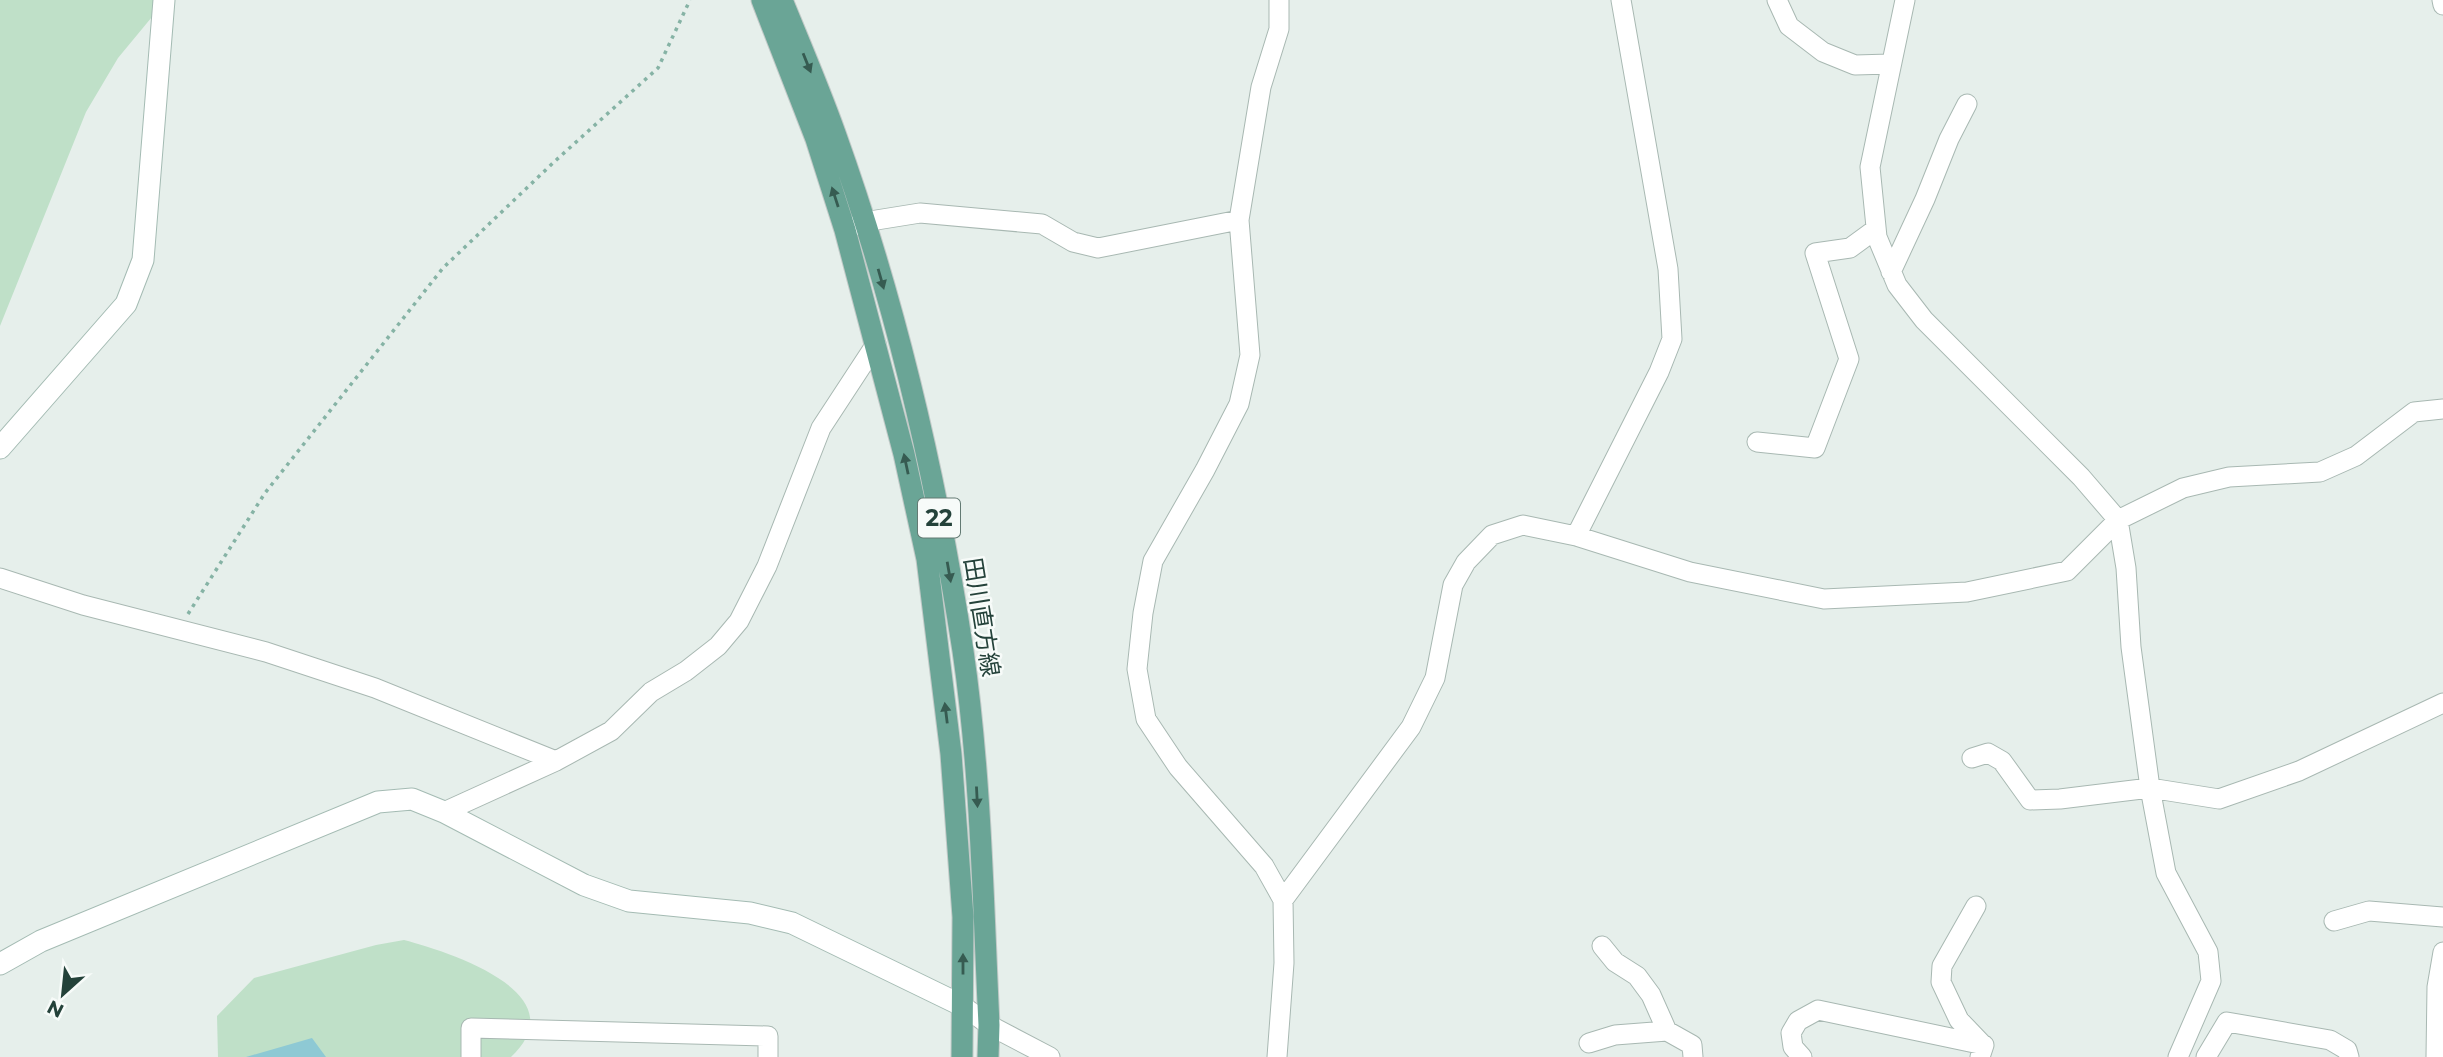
<svg xmlns="http://www.w3.org/2000/svg" width="2443" height="1057" font-family="Montserrat,'Noto Sans JP',sans-serif">
<style>
.green{fill:#bfe0c8}
.water{fill:#8ec9d4}
.lines{fill:none;stroke-linecap:round;stroke-linejoin:round}
.street-casing{stroke:#a8b8b2;stroke-width:21}
.secondary-casing{stroke:#a4bbb3;stroke-width:23}
.primary-casing{stroke:#c2cac8;stroke-width:23}
.path{stroke:#86b3a5;stroke-width:3.5;stroke-dasharray:3.5 5;stroke-linecap:butt}
.street{stroke:#fff;stroke-width:19}
.secondary{stroke:#fff;stroke-width:21}
.primary{stroke:#6aa596;stroke-width:21}
.oneway{fill:#365b51}
.labels{text-anchor:middle;dominant-baseline:central;stroke-width:5;stroke-linejoin:round;paint-order:stroke}
.shield{fill:#f7fbf9;stroke:#637a73;stroke-width:2}
.shield-label{font-size:23px;font-weight:bold;fill:#24423a}
.street-label{font-size:24px;fill:#24423a;stroke:#f7fbf9}
</style>
<rect width="100%" height="100%" fill="#e6efeb"/>
<path class="green" d="M0 0H166L118 58 86 112 0 326Z
M404 940C449 952 579 993 511 1057H218L217 1016 254 978 376 945Z"/>
<path class="water" d="M312 1038 326 1057H246Z"/>
<g class="lines">
<g class="street-casing">
<path id="street" d="M1777 0 1789 26 1823 52 1855 65 1890 64
M1905 0 1870 167 1877 237 1897 285 1924 320 2081 477 2118 520 2126 568 2131 647 2150 788 2166 873 2208 952 2211 981 2178 1057
M2442 0 2443 5
M851 227 864 222 920 213 1042 224 1073 242 1098 248 1239 220
M1891 272 1925 199 1949 139 1967 104
M1757 442 1815 448 1849 359 1815 253 1850 248 1876 229
M1576 536 1659 372 1672 339 1668 269 1621 0
M0 578 83 605 266 652 375 688 556 761
M1972 758 1988 753 2002 761 2030 800 2060 799 2150 788 2219 799 2299 771 2443 703
M444 812 556 761 611 731 651 692 686 671 718 646 739 621 767 566 821 428 876 344
M1283 900 1411 727 1435 678 1453 585 1466 562 1492 535 1523 525 1576 536 1690 572 1824 599 1967 592 2067 571 2118 520 2183 488 2229 477 2320 472 2356 456 2414 412 2443 409
M1976 906 1942 966 1941 982 1959 1020 1983 1045
M2334 921 2369 911 2443 917
M1602 946 1615 962 1637 976 1651 995 1667 1031
M963 1006 989 1025 1050 1057
M1589 1043 1615 1035 1667 1031 1692 1045 1693 1057
M471 1057V1028L768 1036V1057
M1277 1057 1284 963 1283 900 1264 866 1178 767 1146 719 1137 669 1143 613 1153 561 1205 470 1239 404 1250 355 1239 220 1261 87 1279 29V0
M1802 1057 1793 1047 1791 1033 1798 1021 1818 1010 1984 1045 1980 1057
M2206 1057 2227 1022 2330 1040 2347 1050 2349 1057
M2436 1057 2437 987 2443 952"/>
</g>
<g class="secondary-casing">
<path id="secondary" d="M0 448 126 304 143 260 164 0
M0 964 41 941 378 802 412 799 444 812 584 885 629 901 750 913 792 923 963 1006"/>
</g>
<g class="primary-casing">
<path id="primary" d="M762 0 816 139 845 230 904 454 927 559 951 754 963 917 962 1057
M782 0C800 44 819 88 835 133 895 300 936 475 963 651 981 774 983 900 989 1025L988 1057"/>
</g>
<path class="path" d="M188 614 265 493 443 268 554 162 658 68 690 0"/>
<use href="#street" class="street"/>
<use href="#secondary" class="secondary"/>
<use href="#primary" class="primary"/>
</g>
<defs><path id="oneway-solid" d="M-6-.8H1V-3.2L6.5 0L1 3.2V.8H-6Z" transform="scale(1.75)"/></defs>
<g class="oneway">
<use href="#oneway-solid" transform="translate(807 63) rotate(68)"/>
<use href="#oneway-solid" transform="translate(835 197) rotate(-108)"/>
<use href="#oneway-solid" transform="translate(881 279) rotate(74)"/>
<use href="#oneway-solid" transform="translate(906 464) rotate(-102)"/>
<use href="#oneway-solid" transform="translate(949 572) rotate(80)"/>
<use href="#oneway-solid" transform="translate(946 713) rotate(-97)"/>
<use href="#oneway-solid" transform="translate(977 797) rotate(87)"/>
<use href="#oneway-solid" transform="translate(963 964) rotate(-90)"/>
</g>
<g class="labels">
<rect class="shield" x="918" y="498.5" width="42" height="39" rx="5"/>
<g class="shield-label">
<text x="939" y="518">22</text>
</g>
<g class="street-label">
<text transform="translate(982 617) rotate(81)">田川直方線</text>
</g>
</g>
<g transform="translate(63 994) rotate(207)" stroke="#f7fbf9" stroke-width="5" paint-order="stroke">
<path d="M0-5L12 26L0 18L-12 26Z" fill="#24423a"/>
<text y="-10" font-size="19" font-weight="bold" text-anchor="middle" fill="#24423a">N</text>
</g>
</svg>
